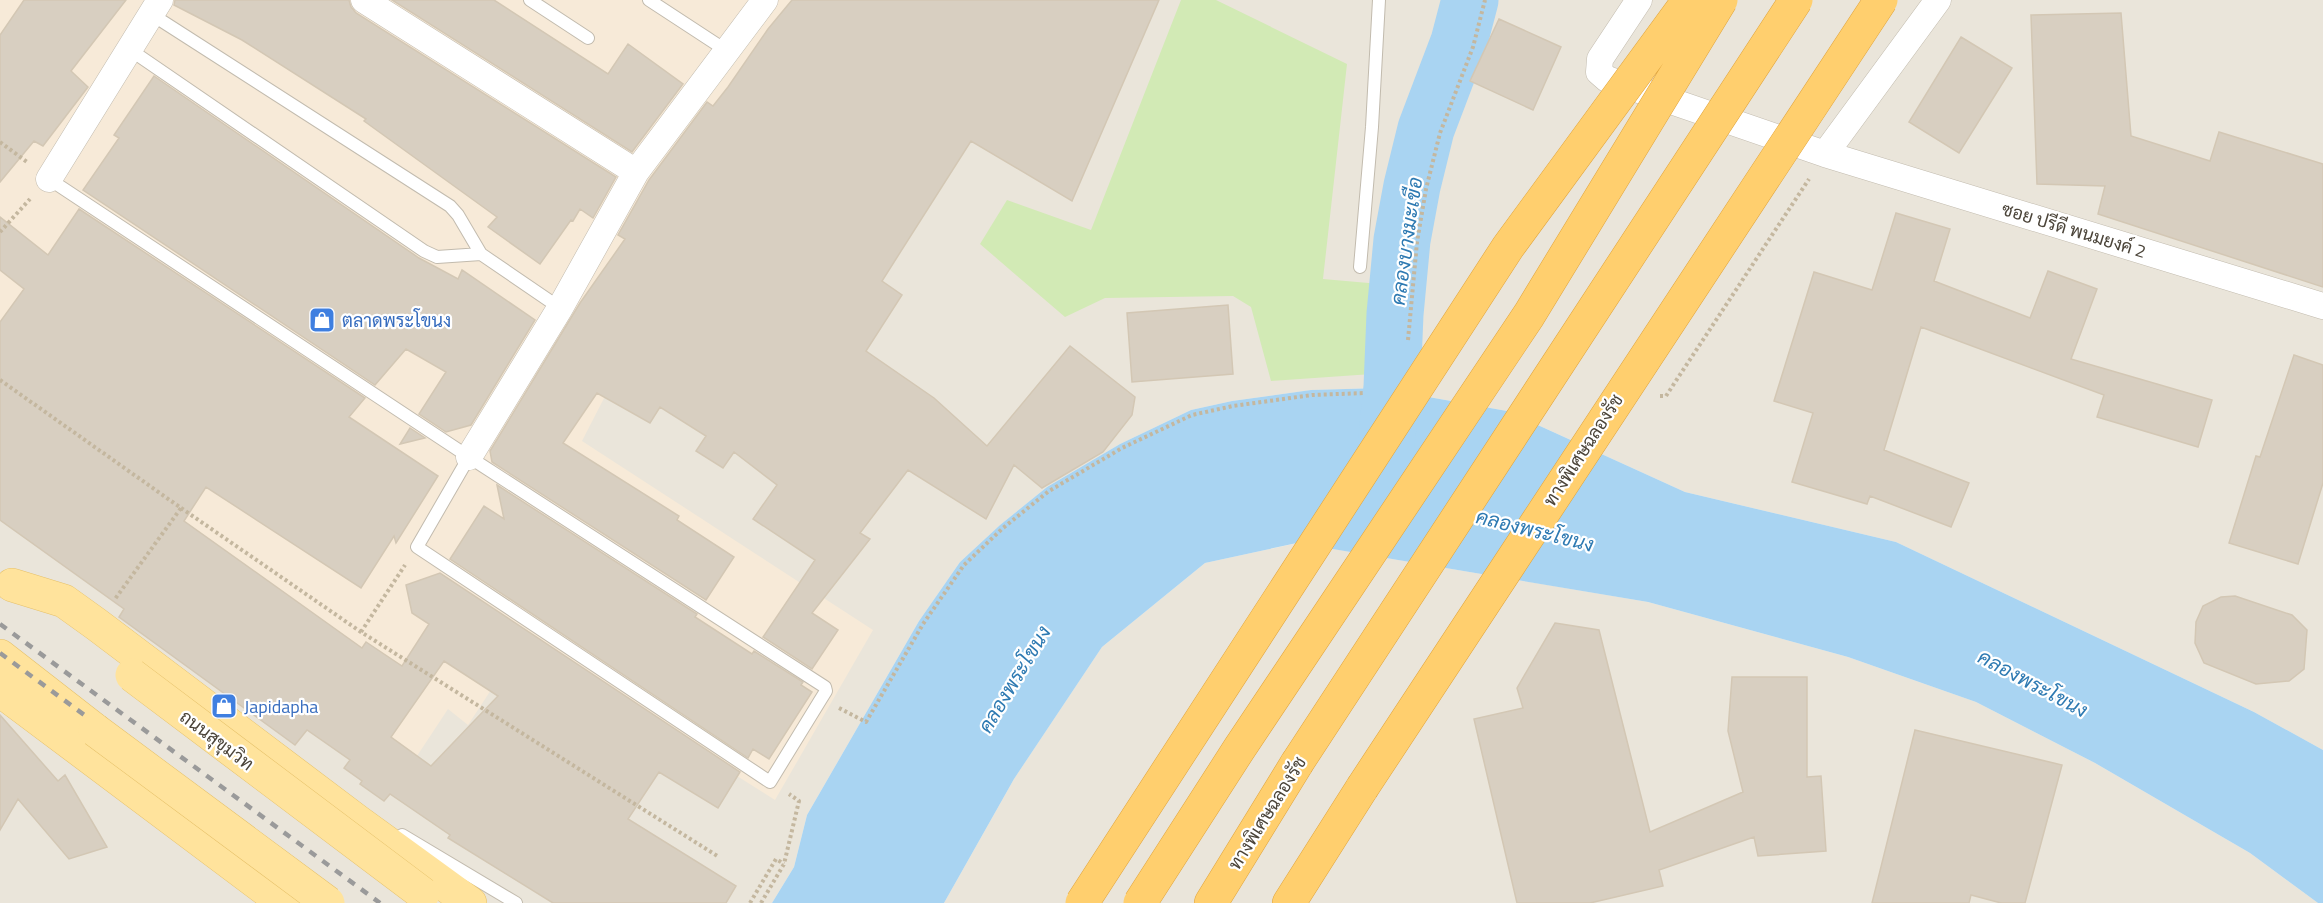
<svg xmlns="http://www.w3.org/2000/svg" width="2323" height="903" font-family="'Titillium Web',Sarabun,sans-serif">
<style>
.residential{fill:#eae5da}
.commercial{fill:#f7ead8}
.green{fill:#d2eab5}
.water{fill:#a9d4f2}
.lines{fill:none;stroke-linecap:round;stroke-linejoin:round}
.river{stroke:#a9d4f2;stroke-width:57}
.building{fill:#d8cfc1;stroke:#d3c7b4;stroke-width:1.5;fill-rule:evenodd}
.lane-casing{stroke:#c2bbae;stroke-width:14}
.street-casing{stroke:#c2bbae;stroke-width:27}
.primary-casing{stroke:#e6c16a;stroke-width:34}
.highway-casing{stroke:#e0a43c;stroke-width:34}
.path{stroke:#c4b79f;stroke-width:4;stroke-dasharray:3 3;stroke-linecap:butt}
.lane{stroke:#fff;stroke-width:12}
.street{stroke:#fff;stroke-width:26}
.primary{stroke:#ffe39c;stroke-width:33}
.highway{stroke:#ffcf6e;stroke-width:33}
.rail{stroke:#9a9a9a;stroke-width:4.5;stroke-dasharray:8 8;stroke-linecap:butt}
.primary-bridge-casing{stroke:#e6c16a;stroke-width:34;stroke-linecap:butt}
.highway-bridge-casing{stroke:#e0a43c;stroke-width:34;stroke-linecap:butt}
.primary-bridge{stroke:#ffe39c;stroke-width:33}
.highway-bridge{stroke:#ffcf6e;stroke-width:33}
.labels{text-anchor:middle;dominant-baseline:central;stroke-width:4.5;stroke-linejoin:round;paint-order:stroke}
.street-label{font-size:18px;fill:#4b4439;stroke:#fff}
.shop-label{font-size:18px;fill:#366cbe;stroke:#fff;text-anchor:start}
.water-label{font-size:20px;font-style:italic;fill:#2e7ab2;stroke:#fff}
</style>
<rect width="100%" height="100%" fill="#f6f3ec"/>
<path class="residential" d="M0 0H2323V750L2254 712 1896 542 1685 492 1507 411 1423 396 1415 387 1312 390 1232 401 1191 410 1120 444 1047 487 1000 525 960 562 919 621 807 815 794 867 772 903H0Z
M1298 543 1648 602 1848 657 1976 702 2095 763 2250 853 2318 903H944L1014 779 1102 647 1205 563Z"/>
<path class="commercial" d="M0 0H809L582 441 873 630 775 800 737 776 491 690 468 725 448 709 417 756 0 460Z"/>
<path class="green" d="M1181 0H1216L1347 64 1323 279 1380 284 1372 374 1271 381 1251 307 1233 296 1105 298 1065 317 980 244 1007 200 1091 230Z"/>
<path class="water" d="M1415 387 1423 396 1507 411 1685 492 1896 542 2254 712 2323 750V903H2318L2250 853 2095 763 1976 702 1848 657 1648 602 1297 543 1205 563 1102 647 1014 779 944 903H772L794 867 807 815 919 621 960 562 1000 525 1047 487 1120 444 1191 410 1232 401 1311 390Z"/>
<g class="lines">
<path class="river" d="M1384 465 1392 387 1395 314 1402 240 1412 186 1426 129 1459 42 1470 0"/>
</g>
<path class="building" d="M24 0H126L71 71 88 87 43 146 34 141 0 182V35Z
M175 0H349L351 7 356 13 616 177 593 218 580 209 573 221 571 220 540 264 488 227 497 217 364 121 366 119 242 40 174 5Z
M392 0H494L608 74 628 44 683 84 632 152Z
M792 0H1159L1072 201 971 141 882 281 902 295 866 351 934 398 987 446 1070 346 1135 397 1132 415 1103 452 1042 488 1014 465 986 519 908 470 860 533 870 539 812 613 838 630 812 669 763 637 815 560 753 519 777 485 734 452 723 468 696 451 706 436 660 407 650 423 597 393 563 443 679 516 677 520 734 557 706 600 492 462 490 451 580 303 625 239 618 235 649 180 707 102 713 106 728 87 768 29Z
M2121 13 2131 136 2210 161 2219 132 2323 164V287L2098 214 2105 186 2037 184 2031 15Z
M1499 19 1561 47 1533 110 1470 81Z
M1961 37 2012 68 1959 153 1909 122Z
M154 76 419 258 458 279 462 270 535 320 471 425 446 432 419 414 446 372 406 349 375 385 83 190 119 138 114 135Z
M79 209 365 398 349 417 438 476 396 543 394 536 361 588 206 487 184 521 362 648 366 642 402 666 429 624 412 613 406 585 440 573 740 772 718 808 659 772 628 819 736 886 726 903H553L448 838 450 835 390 794 384 801 360 784 362 781 344 768 350 760 307 730 295 745 119 617 124 609 0 520V322L24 289 0 270V217L48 255ZM444 661 498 696 431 766 391 737Z
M1896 213 1950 229 1934 281 2030 318 2048 271 2097 289 2071 359 2212 400 2198 447 2097 417 2104 395 1921 327 1884 450 1969 483 1951 527 1870 496 1867 504 1792 482 1813 413 1774 401 1814 272 1872 290Z
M1228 305 1233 374 1132 382 1127 313Z
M2294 355 2323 365V483L2298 564 2229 543 2256 456 2260 457Z
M410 428 425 438 400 444Z
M497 485 697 614 695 617 752 654 754 651 803 682 801 685 812 692 769 759 753 749 748 758 450 559 484 506 504 519Z
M2235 596 2292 615 2307 630 2304 669 2289 681 2256 684 2204 663 2195 643 2196 622 2203 606 2221 597Z
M1555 623 1599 630 1650 832 1743 792 1728 731 1732 677H1807V777L1821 776 1826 851 1758 856 1754 837 1659 870 1663 886 1590 903H1517L1474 719 1523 708 1517 688Z
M0 715 58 781 65 775 107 847 69 859 18 799 0 830Z
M1915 730 2062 765 2025 903H2001L1971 895 1969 903H1872Z"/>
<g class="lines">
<g class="lane-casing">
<path id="lane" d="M530 0 588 38
M649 0 727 51
M151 14 450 206 458 215 481 254
M129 49 424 251 437 257 481 254 560 308
M49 179 469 457
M1360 267 1372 127 1379 0
M469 457 825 687 826 691 821 699 770 782 417 547Z
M402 835 516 903"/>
</g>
<g class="street-casing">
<path id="street" d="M364 0 636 172
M1639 0 1600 59 1599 72 1607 79 1825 154 1938 0
M1825 154 2323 306
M49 179 160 0
M469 457 560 308 636 172 765 0"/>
</g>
<g class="primary-casing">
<path id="primary" d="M12 585 64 601 96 624 357 821 470 903
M0 656 95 730
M0 690 284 903"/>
</g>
<g class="highway-casing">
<path id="highway" d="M1211 903 1297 763
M1289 903 1362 788"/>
</g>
<path class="path" d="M0 142 27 162
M0 232 30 199
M1408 340 1417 242 1426 189 1440 133 1473 47 1485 0
M0 380 181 508 115 599
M1660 396H1666L1809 179
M181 508 361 632 719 857
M361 632 405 565
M839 708 866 722 923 624 964 565 1003 528 1049 491 1122 448 1192 415 1233 406 1312 395 1365 393
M750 903 776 859 784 864
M761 903 784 864 799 801 789 794"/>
<use href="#lane" class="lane"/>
<use href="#street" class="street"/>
<use href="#primary" class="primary"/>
<use href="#highway" class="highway"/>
<path class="rail" d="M0 624 380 903
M0 653 340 903"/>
<g class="primary-bridge-casing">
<path id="primary-bridge" d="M132 675 423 894
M95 730 328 903"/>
</g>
<g class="highway-bridge-casing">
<path id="highway-bridge" d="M1297 763 1796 0
M1362 788 1881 0
M1082 903 1508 247 1689 0
M1140 903 1239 749 1529 315 1721 0"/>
</g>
<use href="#primary-bridge" class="primary-bridge"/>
<use href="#highway-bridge" class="highway-bridge"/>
</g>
<defs>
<g id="shop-square" transform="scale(1.35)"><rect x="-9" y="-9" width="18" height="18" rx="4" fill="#3f7fe0" stroke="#fff"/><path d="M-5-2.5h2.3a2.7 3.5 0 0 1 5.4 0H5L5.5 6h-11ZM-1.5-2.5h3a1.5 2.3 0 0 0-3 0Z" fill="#fff"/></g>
</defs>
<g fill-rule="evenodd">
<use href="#shop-square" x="322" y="320"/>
<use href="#shop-square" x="224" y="706"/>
</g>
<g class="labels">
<g class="street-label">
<text transform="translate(2074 230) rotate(17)">ซอย ปรีดี พนมยงค์ 2</text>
<text transform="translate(1583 450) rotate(-57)">ทางพิเศษฉลองรัช</text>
<text transform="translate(217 740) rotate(37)">ถนนสุขุมวิท</text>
<text transform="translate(1267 813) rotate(-58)">ทางพิเศษฉลองรัช</text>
</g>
<g class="shop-label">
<text x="342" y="320">ตลาดพระโขนง</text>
<text x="244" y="706">Japidapha</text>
</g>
<g class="water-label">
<text transform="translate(1406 241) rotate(-82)">คลองบางมะเขือ</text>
<text transform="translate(1535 530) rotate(14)">คลองพระโขนง</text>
<text transform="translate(1014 679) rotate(-59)">คลองพระโขนง</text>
<text transform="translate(2033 683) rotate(28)">คลองพระโขนง</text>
</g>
</g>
</svg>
